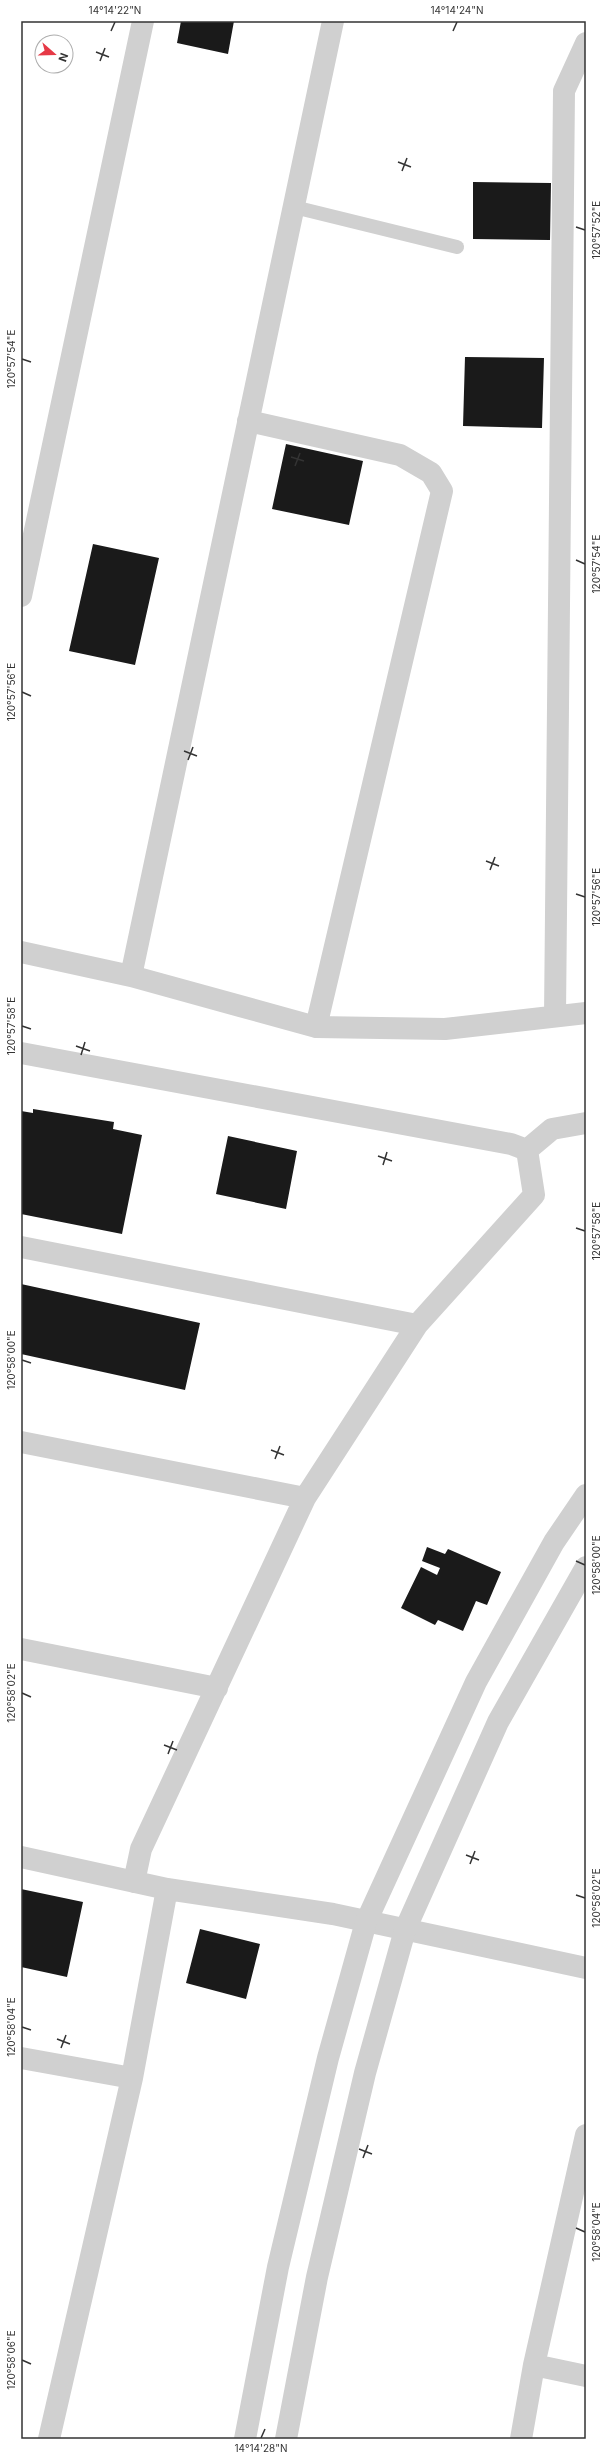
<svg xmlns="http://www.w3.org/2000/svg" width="607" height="2460" font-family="Inter,sans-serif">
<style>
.building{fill:#1a1a1a}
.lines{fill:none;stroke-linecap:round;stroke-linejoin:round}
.service{stroke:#d0d0d0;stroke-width:14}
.minor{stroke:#d0d0d0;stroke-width:22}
.tertiary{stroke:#d0d0d0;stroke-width:22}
.ticks{fill:none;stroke:#333;stroke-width:1.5}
.neatline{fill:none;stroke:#333;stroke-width:1.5}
.ticks-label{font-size:10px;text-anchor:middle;fill:#333}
</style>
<rect width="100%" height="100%" fill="#fff"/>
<path class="building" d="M181 21H234L228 54 177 43Z
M473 182 551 183 550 240 473 239Z
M465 357 544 358 542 428 463 426Z
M286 444 363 461 349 525 272 509Z
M93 544 159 558 135 665 69 651Z
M33 1109 114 1122 113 1129 142 1135 122 1234 21 1214V1111L33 1113Z
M228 1136 297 1151 286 1209 216 1194Z
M21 1284 200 1323 185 1390 21 1354Z
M427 1547 445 1554 448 1549 501 1572 487 1605 476 1601 463 1631 438 1620 435 1625 401 1608 421 1567 437 1575 440 1568 422 1561Z
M21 1889 83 1902 67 1977 21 1967Z
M200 1929 260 1944 246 1999 186 1983Z"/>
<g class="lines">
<path class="service" d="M294 207 457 247"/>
<path class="minor" d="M248 421 400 455 431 473 442 491 316 1027
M21 596 143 21
M21 952 131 976 316 1027 445 1029 586 1013
M131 976 333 21
M555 1016 564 91 586 43
M21 1053 511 1144 527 1150
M527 1150 552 1129 586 1123
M21 1247 417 1325
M21 1442 305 1498
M21 1649 217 1688
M21 1857 167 1889 333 1914 586 1968
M134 1882 141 1849 305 1498 417 1325 534 1195 527 1150
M21 2058 132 2078
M534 2365 586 2376
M49 2439 132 2078 167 1889
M521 2439 534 2365 586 2135"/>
<path class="tertiary" d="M245 2439 278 2267 328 2058 366 1922 476 1682 554 1542 586 1495
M286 2439 317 2277 365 2073 405 1930 498 1722 586 1567"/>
</g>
<path class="ticks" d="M111 31 115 22M453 31 457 22M96 52 109 57M100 61 105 48M398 162 411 167M402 171 407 158M576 227 585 230M22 359 31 362M291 457 304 461M295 466 300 453M576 560 585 564M22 692 31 696M184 751 197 756M188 760 193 747M486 861 499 866M490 870 495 857M576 894 585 897M22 1026 31 1029M76 1046 90 1051M81 1055 85 1042M378 1156 392 1161M383 1165 387 1152M576 1228 585 1231M22 1360 31 1363M271 1450 284 1455M275 1459 280 1446M576 1561 585 1565M22 1693 31 1697M164 1745 177 1750M168 1754 173 1741M466 1855 479 1860M470 1864 475 1851M576 1895 585 1898M22 2027 31 2030M57 2039 70 2044M61 2048 66 2035M359 2149 372 2154M363 2158 368 2145M576 2228 585 2232M22 2360 31 2364M261 2438 265 2429"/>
<rect width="607" height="2460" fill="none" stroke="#ffffff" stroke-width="44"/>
<g transform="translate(54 54) rotate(110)"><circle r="19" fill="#ffffff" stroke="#adadad"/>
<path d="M0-3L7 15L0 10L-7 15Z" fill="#e63946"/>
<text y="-6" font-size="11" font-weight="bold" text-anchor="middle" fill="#333333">N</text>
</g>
<rect x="22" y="22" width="563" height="2416" class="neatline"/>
<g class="ticks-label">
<text x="115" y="14">14°14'22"N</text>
<text x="457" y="14">14°14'24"N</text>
<text transform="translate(596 230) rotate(-90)" y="4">120°57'52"E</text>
<text transform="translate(11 359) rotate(-90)" y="4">120°57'54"E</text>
<text transform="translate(596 564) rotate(-90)" y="4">120°57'54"E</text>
<text transform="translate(11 692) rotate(-90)" y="4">120°57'56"E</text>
<text transform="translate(596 897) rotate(-90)" y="4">120°57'56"E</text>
<text transform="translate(11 1026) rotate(-90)" y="4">120°57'58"E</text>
<text transform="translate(596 1231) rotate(-90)" y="4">120°57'58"E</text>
<text transform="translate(11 1360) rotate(-90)" y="4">120°58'00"E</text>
<text transform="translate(596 1565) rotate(-90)" y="4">120°58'00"E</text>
<text transform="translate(11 1693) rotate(-90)" y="4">120°58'02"E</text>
<text transform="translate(596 1898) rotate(-90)" y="4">120°58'02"E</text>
<text transform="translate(11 2027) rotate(-90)" y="4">120°58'04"E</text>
<text transform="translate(596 2232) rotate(-90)" y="4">120°58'04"E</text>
<text transform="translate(11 2360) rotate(-90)" y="4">120°58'06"E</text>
<text x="261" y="2452">14°14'28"N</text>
</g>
</svg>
